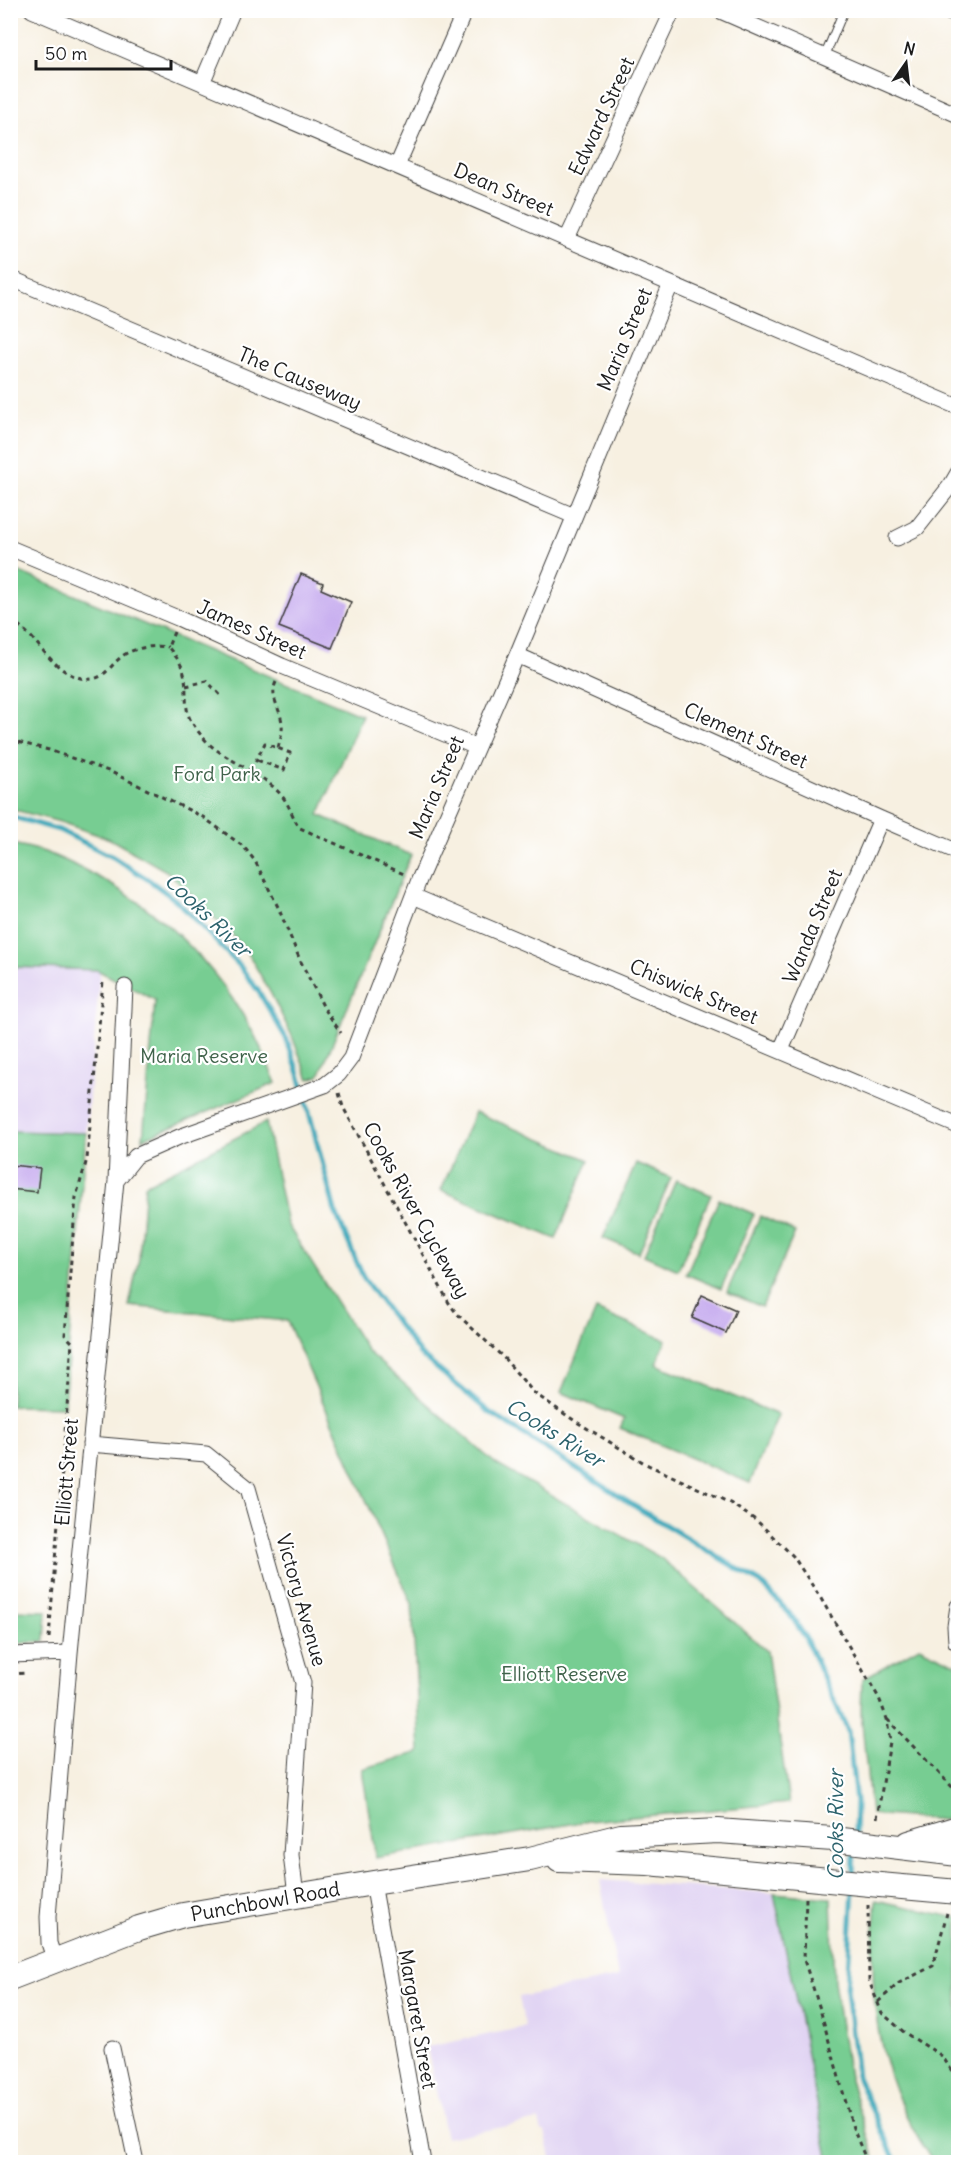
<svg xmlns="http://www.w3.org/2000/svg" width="969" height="2173" font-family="Delius,sans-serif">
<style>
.built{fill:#e1d4f3}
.green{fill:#77cd92;stroke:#4a7457;stroke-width:1.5}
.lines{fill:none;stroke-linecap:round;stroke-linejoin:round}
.stream{stroke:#3ca9bb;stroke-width:5}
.building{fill:#c4a9ee}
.service-casing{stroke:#3d3c3a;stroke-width:10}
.minor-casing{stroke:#3d3c3a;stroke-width:17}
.primary-casing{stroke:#3d3c3a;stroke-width:26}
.path{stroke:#3d3c3a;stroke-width:3;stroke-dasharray:4.5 4.5;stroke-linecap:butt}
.service{stroke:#fff;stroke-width:8}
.minor{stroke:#fff;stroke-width:15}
.primary{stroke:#fff;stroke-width:24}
.primary-bridge-casing{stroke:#3d3c3a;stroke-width:26;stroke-linecap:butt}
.primary-bridge{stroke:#fff;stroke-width:24}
.labels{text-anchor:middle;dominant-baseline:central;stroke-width:4.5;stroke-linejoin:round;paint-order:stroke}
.street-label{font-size:20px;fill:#1c1c1c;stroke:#fff}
.park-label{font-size:20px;fill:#40634b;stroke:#fff}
.water-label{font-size:21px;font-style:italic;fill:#2c626c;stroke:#fff}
</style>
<rect width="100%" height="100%" fill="#fff"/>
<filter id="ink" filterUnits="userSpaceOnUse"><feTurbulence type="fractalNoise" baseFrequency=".0167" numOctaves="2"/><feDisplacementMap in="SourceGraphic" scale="12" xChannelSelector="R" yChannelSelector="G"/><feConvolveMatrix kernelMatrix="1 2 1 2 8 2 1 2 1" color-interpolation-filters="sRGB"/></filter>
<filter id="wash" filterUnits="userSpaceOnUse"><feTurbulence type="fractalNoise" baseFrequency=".008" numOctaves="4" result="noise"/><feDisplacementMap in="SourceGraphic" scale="24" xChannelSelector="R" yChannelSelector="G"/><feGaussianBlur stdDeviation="1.35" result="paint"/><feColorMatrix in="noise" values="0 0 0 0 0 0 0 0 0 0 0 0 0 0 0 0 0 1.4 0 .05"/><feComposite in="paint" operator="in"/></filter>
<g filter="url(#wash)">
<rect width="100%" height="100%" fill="#f7f0e1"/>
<path class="built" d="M11 967 100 970 86 1133 11 1131Z
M600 1880 774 1893 829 2162H552L545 2131 542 2132 539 2120 446 2138 427 2047 525 2027 519 1997 618 1977Z"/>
<path class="green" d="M10 568 362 715 319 815 411 855 319 1076 309 1079 291 1034 271 994 245 948 168 872 110 839 60 822 11 809Z
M10 843C24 847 38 849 50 854 138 890 205 946 251 1029 261 1046 268 1065 276 1083L143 1139 155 1000 97 970 11 967Z
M475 1112 589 1160 556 1239 441 1190Z
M266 1122 287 1224 368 1352 496 1464 661 1558 767 1651 789 1803 588 1821 376 1858 362 1769 420 1752 412 1604 287 1321 129 1306 139 1258 145 1185Z
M11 1131 86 1133 64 1407 11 1406Z
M636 1163 671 1178 639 1253 603 1238Z
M676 1180 711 1195 678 1270 644 1255Z
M719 1199 754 1214 721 1289 686 1274Z
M760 1216 795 1232 762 1307 727 1292Z
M596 1310 666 1340 656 1364 778 1415 750 1483 620 1428 624 1419 561 1392Z
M11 1610 47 1611 45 1641 11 1644Z
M919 1647 958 1665V1812L944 1820 871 1814 861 1713 862 1679Z
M774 1893 831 1898 834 1981 849 2077 876 2162H829Z
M876 1900 958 1918V2162H933C904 2120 882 2066 876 2014 871 1976 873 1937 876 1900Z"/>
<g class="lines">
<path class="stream" d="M10 816 59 830 113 857 149 880 177 901 239 965 259 992 286 1038 299 1074 335 1211 364 1279 421 1355 489 1412 636 1507 761 1583 789 1613 804 1635 848 1731 856 1802 855 1834
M853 1876 854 1849
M853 1888 847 1990 857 2077 896 2162"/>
</g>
<g id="blocks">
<path class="building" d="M301 574 323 583 321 589 351 602 332 648 279 627Z
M10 1165 40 1168 37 1192 10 1189Z
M702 1295 736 1310 726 1333 692 1318Z"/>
</g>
</g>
<g filter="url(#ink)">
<use href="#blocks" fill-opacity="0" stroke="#3d3c3a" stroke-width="1.5"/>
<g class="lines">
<g class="service-casing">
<path id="service" d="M935 10 958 20
M824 58 844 10"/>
</g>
<g class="minor-casing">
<path id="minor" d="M32 10 958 407
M718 10 958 115
M202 83 233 10
M397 166 465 10
M567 239 673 10
M10 278 574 516
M897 538 917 528 951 485 958 473
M10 548 180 619 282 666 476 747
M517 655 881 819 958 852
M413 896 958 1126
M781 1050 881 819
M116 1181 136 1156 179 1137 325 1085 339 1074 351 1058 419 880 517 655 671 284
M90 1444 206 1454 248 1488 303 1683 291 1855 296 1895
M956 1642 955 1626 958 1606
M10 1655 70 1653
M373 1883 423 2162
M55 1961 49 1943 48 1917 70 1653 116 1181 125 987
M112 2048 136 2162"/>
</g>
<g class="primary-casing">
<path id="primary" d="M909 1843 958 1828
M883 1845 958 1854
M559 1860 648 1863 829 1880
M880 1885 958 1892
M10 1978 139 1928 183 1915 373 1883 530 1859 621 1836 718 1831 833 1839"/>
</g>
<path class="path" d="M10 620C35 633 46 663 72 675 105 689 107 664 127 653 139 647 155 645 168 647
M174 632 168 647C174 654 180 661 183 670 189 687 182 710 193 724 199 733 206 742 214 748 236 765 264 774 282 796 290 806 293 819 300 828L404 874
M276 682C269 697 281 709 282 724 283 732 280 740 278 748
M186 686 207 681 221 696
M10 740 49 750 111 772 203 817 244 847 255 861 278 907 300 960 324 1008 341 1033
M251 770 265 743 290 753 284 770 257 760
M339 1093 343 1107 449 1303 457 1314 503 1357 534 1393 575 1421 646 1464 730 1503 757 1521 793 1556 820 1597 879 1698 887 1719 890 1742 877 1818
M49 1638 72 1342 65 1335 76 1197 87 1159 103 981
M10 1674 26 1673
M887 1719 958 1793
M806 1898 804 1960 820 2009 853 2128 867 2162
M868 1905 869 1981 882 2013 905 2033 942 2056 958 2080
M878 2002 899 1983 933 1966 947 1913"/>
<use href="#service" class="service"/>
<use href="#minor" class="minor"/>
<use href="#primary" class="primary"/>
<g class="primary-bridge-casing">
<path id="primary-bridge" d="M833 1839 883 1845
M829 1880 880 1885"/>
</g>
<use href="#primary-bridge" class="primary-bridge"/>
</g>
</g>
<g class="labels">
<g class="street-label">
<text transform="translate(601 116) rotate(-65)">Edward Street</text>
<text transform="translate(504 189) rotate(23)">Dean Street</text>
<text transform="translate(624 339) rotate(-67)">Maria Street</text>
<text transform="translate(300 378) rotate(23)">The Causeway</text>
<text transform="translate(252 629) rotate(24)">James Street</text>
<text transform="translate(746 735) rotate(24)">Clement Street</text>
<text transform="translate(436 787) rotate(-67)">Maria Street</text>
<text transform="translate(812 926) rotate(-67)">Wanda Street</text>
<text transform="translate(694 991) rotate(23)">Chiswick Street</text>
<text transform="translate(417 1210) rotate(61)">Cooks River Cycleway</text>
<text transform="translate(66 1472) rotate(-85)">Elliott Street</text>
<text transform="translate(302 1600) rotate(74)">Victory Avenue</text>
<text transform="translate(265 1901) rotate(-10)">Punchbowl Road</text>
<text transform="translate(418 2019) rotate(80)">Margaret Street</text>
</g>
<g class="park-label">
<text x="217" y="773">Ford Park</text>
<text x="204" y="1055">Maria Reserve</text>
<text x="564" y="1673">Elliott Reserve</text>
</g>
<g class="water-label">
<text transform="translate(208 915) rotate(44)">Cooks River</text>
<text transform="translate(555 1433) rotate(32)">Cooks River</text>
<text transform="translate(835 1825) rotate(-90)">Cooks River</text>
</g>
</g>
<rect width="969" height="2173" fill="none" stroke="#fff" stroke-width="36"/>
<g transform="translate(906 63) rotate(14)" stroke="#ffffff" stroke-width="4.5" paint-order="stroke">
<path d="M0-4.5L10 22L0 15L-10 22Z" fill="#1c1c1c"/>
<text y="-9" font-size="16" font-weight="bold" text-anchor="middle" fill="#1c1c1c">N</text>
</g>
<path d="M36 60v9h135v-9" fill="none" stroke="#1c1c1c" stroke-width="3"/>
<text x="45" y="60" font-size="18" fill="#1c1c1c" stroke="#ffffff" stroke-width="4.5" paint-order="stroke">50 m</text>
</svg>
